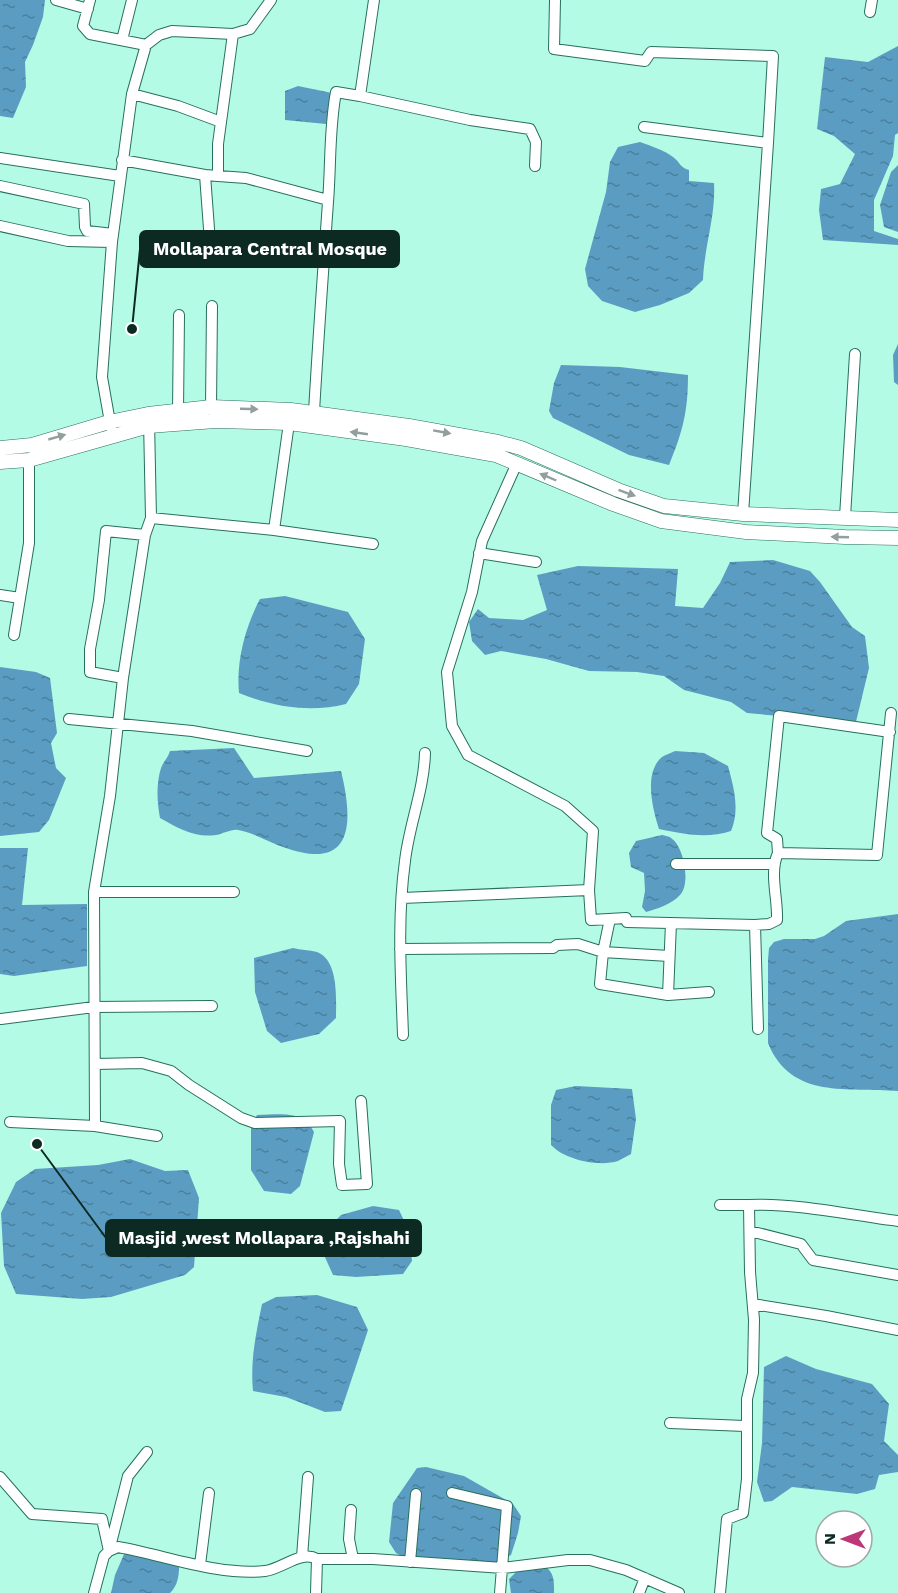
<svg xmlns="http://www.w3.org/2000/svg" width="898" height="1593" font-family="'Work Sans',sans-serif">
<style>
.water{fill:url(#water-ripples)}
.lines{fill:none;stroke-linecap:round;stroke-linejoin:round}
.minor-casing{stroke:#286f5e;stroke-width:12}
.tertiary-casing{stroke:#286f5e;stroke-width:15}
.minor{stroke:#fff;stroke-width:10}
.tertiary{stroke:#fff;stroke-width:14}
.oneway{fill:#929f9c}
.leader{fill:none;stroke:#0c2922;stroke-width:2}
.callout-dot{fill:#0c2922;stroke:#fff;stroke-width:2}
.callout{fill:#0c2922;stroke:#0c2922;stroke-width:2}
.callout-label{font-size:18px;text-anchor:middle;font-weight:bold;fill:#fff}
</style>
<defs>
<pattern id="water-ripples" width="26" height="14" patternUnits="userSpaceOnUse" patternTransform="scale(1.5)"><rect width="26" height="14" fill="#5b9dc2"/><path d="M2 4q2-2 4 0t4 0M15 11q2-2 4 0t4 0" fill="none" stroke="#4a809d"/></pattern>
</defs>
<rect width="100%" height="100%" fill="#b4fbe6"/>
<path class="water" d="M0 0H45L43 17 33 45 25 62 26 87 13 118 0 116Z
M898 46V133L895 135 893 156 874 200V231L898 239V245L823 240 819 210 821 189 840 184 855 154 834 136 817 129 825 57 868 62Z
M298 86 332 93 326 124 285 120V91Z
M640 142C651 146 664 150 673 157 680 162 680 168 689 170V181L714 183C716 216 704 247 703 280L689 293 660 305 635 312 602 301 588 286 585 269 606 192 610 162 618 147Z
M898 165V232L884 227 880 205 891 172Z
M898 344V385L894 382 893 355Z
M561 365 620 367 688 375C688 411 683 431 669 465L629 455 553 418 549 411 554 383Z
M773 560 810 571 820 582 852 627 865 636 869 668 854 730 779 716 747 713 731 702 684 690 664 676 637 672 589 671 546 659 501 651 485 655 472 641 469 622 478 609 489 618 523 620 547 610 537 575 578 566 678 569 675 606 703 608 720 583 730 562Z
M285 596 348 612 365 639 359 684 346 704C310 713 273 707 239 693 236 662 245 627 260 599Z
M0 667 36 672 50 678 57 733 51 743 56 768 66 778 49 820 39 832 0 836Z
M234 748 254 778 341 771C353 820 355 872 286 848 270 843 255 833 238 830 231 829 223 834 216 835 194 838 178 828 160 818 157 802 156 784 161 768 163 762 168 758 170 751Z
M675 751 704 753 728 766C734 788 740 810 731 831 706 839 684 834 659 829 653 810 643 773 662 757 665 755 671 753 675 751Z
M662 835C665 836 669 836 671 838 684 846 691 884 680 895 672 904 657 909 646 912L642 907 645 891 644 873 631 867 629 853 636 841Z
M0 848H28L22 905 87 904V966L14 976 0 974Z
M898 914V1091C848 1087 791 1100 768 1043V960L769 948 774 942 784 939H815L824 936 846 921Z
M293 948C301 950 309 950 317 952 339 960 336 1000 336 1018L319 1034 281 1043 267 1031 255 992 254 958Z
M576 1086 632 1089 636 1119 631 1154C627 1156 622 1159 618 1161 599 1167 565 1160 551 1145V1105L556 1090Z
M257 1115C279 1115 302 1109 314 1132L300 1186 291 1194 264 1191 251 1170V1126Z
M130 1159 165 1171 188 1170 199 1198 194 1267 185 1275 111 1297 82 1299 16 1294 4 1266 1 1213 16 1182 35 1169 98 1165Z
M373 1206 399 1210 409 1231 412 1261 403 1274 356 1277 333 1275 324 1255 326 1230 341 1215Z
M317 1295 357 1307 368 1330 341 1411 325 1412 286 1397 253 1391C250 1360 256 1334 262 1304L276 1297Z
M786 1356 816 1369 872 1384 889 1404 884 1441 898 1455V1472L879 1475 875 1489 857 1494 792 1487 772 1501 764 1502 757 1482 762 1443 764 1367Z
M426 1467 464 1476 513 1504 521 1516 518 1533 511 1555 496 1562 451 1565 414 1563 396 1553 389 1542 393 1503 417 1468Z
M125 1552 179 1558C179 1571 180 1583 170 1593H111L115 1575Z
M545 1566C555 1574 554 1582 554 1593H511L509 1579 521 1567Z"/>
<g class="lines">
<g class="minor-casing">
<path id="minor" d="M56 0 88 9
M90 0 83 26 90 34 146 45
M555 0 554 49 645 61 651 52 773 56 768 143
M870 12 872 0
M233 34 218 144V176L205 175 210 242 258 243 324 250
M122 40 132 0
M132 94 178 106 221 122
M360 96 470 120 530 129 536 142 535 166
M644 127 768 143 743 514
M0 158 120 176
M122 160 205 175
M218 176 246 178 328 200
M0 186 84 204 85 227 87 231 113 234
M0 226 68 241 112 242
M211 407 212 306
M178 411 179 315
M314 412C318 342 323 272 328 202 331 165 329 129 336 92L360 96 374 0
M111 428 102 377 112 242 132 94 146 45 159 35 172 31 233 34 250 29 271 0
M517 463 482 541 472 592 447 672 452 726 468 755 565 806 593 831 589 890 591 920 626 918 627 922 755 925
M845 517 855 354
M151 518 274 530 289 423
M274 530 373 544
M479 553 536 562
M0 595 20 598
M14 635 29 543V460
M123 678 90 672V649L99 600 106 531 145 535
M69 719 192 731 307 751
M778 853 777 839 767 833 779 716 890 732
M676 864H773
M94 892H234
M402 898 589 890
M610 919 603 952 600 984 668 995 709 992
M400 949 553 948 557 945 578 944 603 952 669 956
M668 995 671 923
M1 1019 94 1007 212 1006
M758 1029 755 925 769 924 777 920C778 898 769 873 778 853L877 855 891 713
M403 1035C401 977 397 919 405 861 409 825 424 790 425 753
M95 1064 142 1063 171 1071 189 1085 241 1118 255 1123 340 1121 339 1164 342 1185 367 1184 361 1101
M10 1122 95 1126 157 1136
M95 1126 94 892 110 796 123 678 145 535 151 518 149 420
M720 1205H749L750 1272 754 1320 753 1373 747 1399V1479L743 1513 727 1519 720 1593
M749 1205C798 1203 849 1215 898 1221
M750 1231 801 1244 813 1260 898 1275
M753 1304 826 1316 898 1330
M670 1423 745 1426
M0 1477 32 1514 102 1519 109 1551
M452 1493 507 1506 500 1593
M351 1510 349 1539 353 1559
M110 1547 128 1476 147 1452
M302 1557 308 1477
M410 1562 416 1494
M200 1565 209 1493
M94 1593 104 1556 109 1551 118 1547C164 1555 218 1576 265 1571 282 1569 301 1550 317 1559H373L503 1568 568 1560H590L626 1570 679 1593
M316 1593 317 1559
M639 1593 645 1578"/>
</g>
<g class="tertiary-casing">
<path id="tertiary" d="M0 448 32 445 109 422 148 414 211 407 291 410 409 426 498 442 521 448 618 490 664 506 743 514 898 520
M0 462 29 460 149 426 215 421 289 423 406 439 496 455 613 504 661 521 746 532 845 537 898 538"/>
</g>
<use href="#minor" class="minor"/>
<use href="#tertiary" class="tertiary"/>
</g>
<defs><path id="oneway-solid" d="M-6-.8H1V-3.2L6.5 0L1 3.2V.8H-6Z" transform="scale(1.5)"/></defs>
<g class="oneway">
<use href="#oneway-solid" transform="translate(249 409) rotate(2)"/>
<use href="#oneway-solid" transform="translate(442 432) rotate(10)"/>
<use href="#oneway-solid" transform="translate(359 433) rotate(-172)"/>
<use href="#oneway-solid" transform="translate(57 437) rotate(-16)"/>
<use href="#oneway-solid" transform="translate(548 477) rotate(-157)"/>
<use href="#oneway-solid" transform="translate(627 493) rotate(20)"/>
<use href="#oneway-solid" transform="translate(840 537) rotate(-178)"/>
</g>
<path class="leader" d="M132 329L140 249M37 1144L106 1238"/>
<g class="callout-dot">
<circle cx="132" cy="329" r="6"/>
<circle cx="37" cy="1144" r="6"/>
</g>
<g class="callout">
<rect x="140" y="231" width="259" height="36" rx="6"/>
<rect x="106" y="1220" width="315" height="36" rx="6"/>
</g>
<g class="callout-label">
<text x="270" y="255">Mollapara Central Mosque</text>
<text x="264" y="1244">Masjid ,west Mollapara ,Rajshahi</text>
</g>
<g transform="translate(844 1539) rotate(270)"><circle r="28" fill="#ffffff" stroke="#9ea9a7" stroke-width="1.5"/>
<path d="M0-4.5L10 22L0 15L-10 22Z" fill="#bc3678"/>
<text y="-9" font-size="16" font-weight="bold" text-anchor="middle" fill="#0c2922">N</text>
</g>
</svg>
